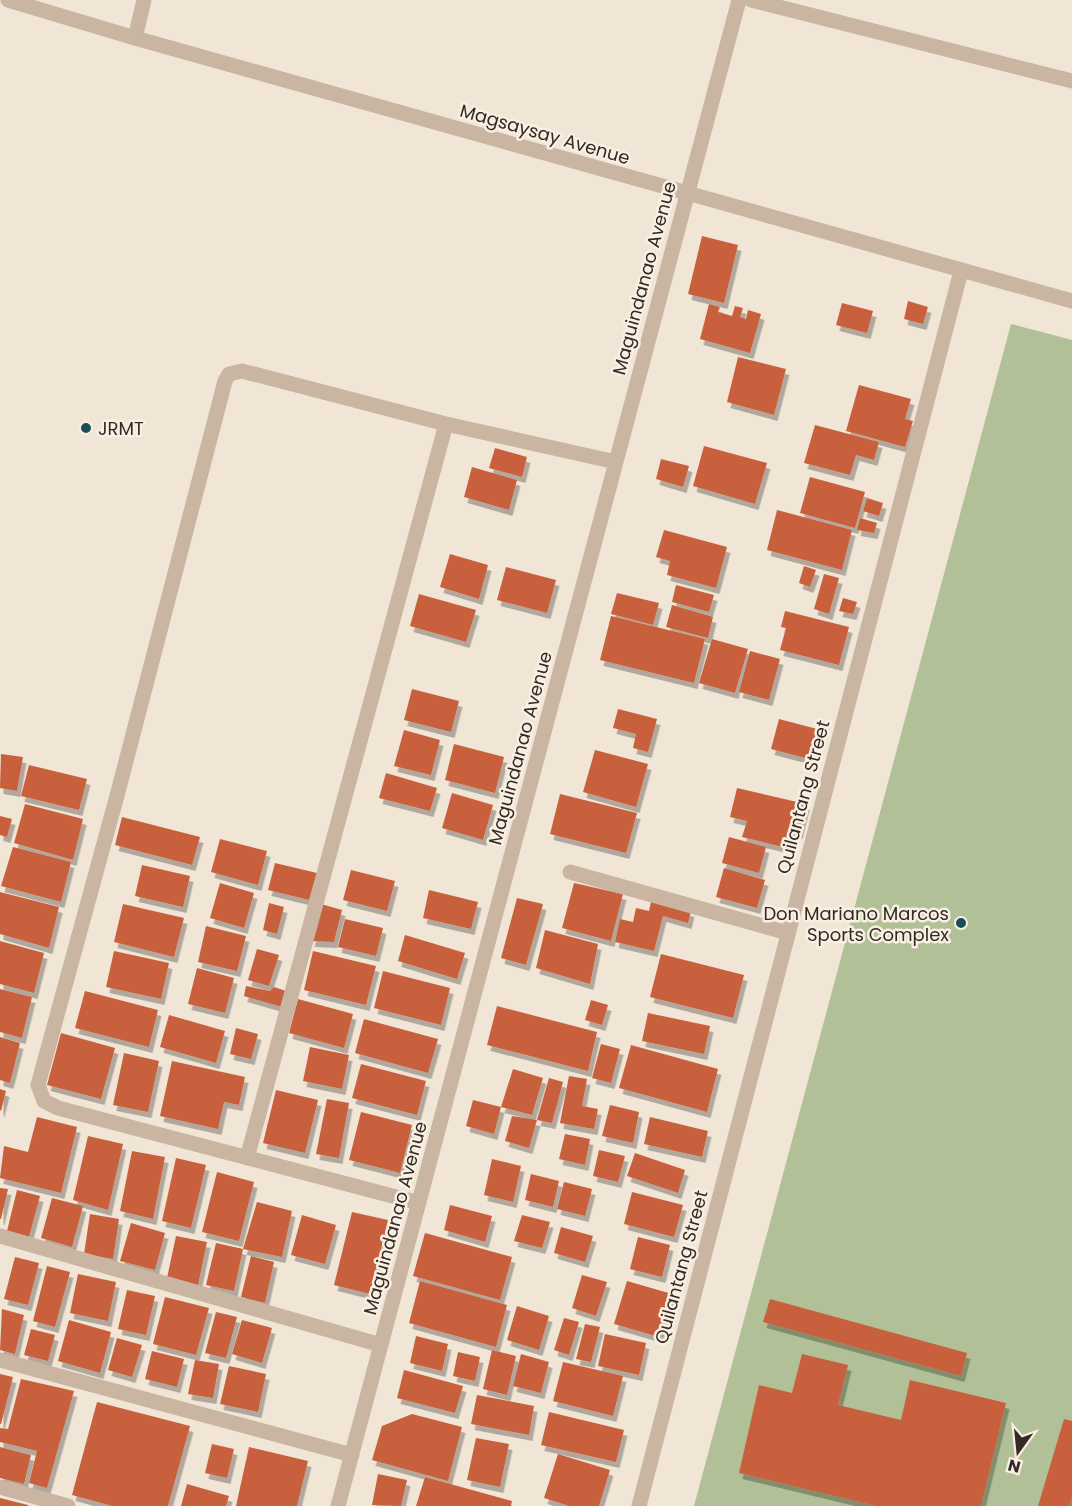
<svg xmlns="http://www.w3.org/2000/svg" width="1072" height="1506" font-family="Poppins,sans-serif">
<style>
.green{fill:#b1c096}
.building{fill:#c9613c;filter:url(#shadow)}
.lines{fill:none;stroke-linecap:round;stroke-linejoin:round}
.lane{stroke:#c9b5a2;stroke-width:15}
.street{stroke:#c9b5a2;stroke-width:15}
.poi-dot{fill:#1a5055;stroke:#f9efe2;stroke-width:2}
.labels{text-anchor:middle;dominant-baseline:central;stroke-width:5;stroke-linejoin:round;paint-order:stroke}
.street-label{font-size:18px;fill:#332925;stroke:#f9efe2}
.poi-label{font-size:18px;fill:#332925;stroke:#f9efe2;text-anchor:start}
</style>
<defs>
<filter id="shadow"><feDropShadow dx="3.5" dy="6" stdDeviation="0" flood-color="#0004"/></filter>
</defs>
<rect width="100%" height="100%" fill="#f1e5d6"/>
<path class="green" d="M1011 324 1072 340V1506H694Z"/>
<path class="building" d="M702 236 738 245 724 303 688 294Z
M908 301 928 307 923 324 904 319Z
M842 303 873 311 867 333 836 325Z
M709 304 720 307 718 312 732 316 735 306 743 308 740 317 746 319 748 310 761 314 750 353 700 339Z
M738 357 786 369 774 415 727 402Z
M859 385 911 399 905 419 913 421 905 447 846 431Z
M815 425 879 442 874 460 856 455 850 475 804 463Z
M704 446 767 463 755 504 693 486Z
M495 448 527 457 522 477 489 468Z
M661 459 689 466 683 487 656 479Z
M472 467 517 480 509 510 464 497Z
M810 477 865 492 855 528 800 513Z
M867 498 883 503 879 516 863 511Z
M777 510 852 530 842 570 767 550Z
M860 518 877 523 874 533 857 530Z
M664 530 727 547 716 588 667 575 670 561 656 557Z
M450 554 488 565 479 599 440 587Z
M804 566 816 570 810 587 799 583Z
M506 567 556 580 547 613 497 600Z
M824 574 839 578 829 614 814 609Z
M676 585 714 595 709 612 672 602Z
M617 593 659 603 653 625 611 614Z
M419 594 476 610 466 642 410 626Z
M843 598 857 602 853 614 839 611Z
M672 605 713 617 708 638 666 627Z
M785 611 849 627 839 665 780 650 786 628 781 627Z
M611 616 705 639 694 683 600 660Z
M712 639 748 649 735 693 699 683Z
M750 651 780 659 769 700 739 692Z
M412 689 459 701 451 732 404 720Z
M618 709 657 719 648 752 633 748 636 734 613 728Z
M779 719 817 729 809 759 771 749Z
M404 730 440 740 431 775 394 766Z
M454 744 504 757 495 793 445 780Z
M595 750 648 764 636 807 583 792Z
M1 754 23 757 17 791 0 788Z
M29 765 87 779 79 810 21 796Z
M386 773 437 788 430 811 379 798Z
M737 788 806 804 799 833 788 830 783 847 742 837 747 821 730 817Z
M452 793 493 805 483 840 442 828Z
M560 794 637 813 626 853 550 834Z
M25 804 83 819 73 860 14 843Z
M0 816 12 819 7 837 0 835Z
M122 817 200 837 192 865 115 845Z
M729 837 766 847 759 873 722 863Z
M220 839 267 851 258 885 211 872Z
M13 847 71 862 61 902 1 886Z
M275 863 317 873 309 900 268 890Z
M142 865 190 876 183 907 135 896Z
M724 868 765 880 757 908 716 897Z
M351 870 395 881 387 911 343 900Z
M220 883 254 893 244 928 210 918Z
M574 883 623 894 611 941 562 928Z
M429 890 478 902 471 929 423 918Z
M0 892 59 907 49 948 0 934Z
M517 898 543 904 526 965 501 958Z
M651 902 691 911 688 923 663 916 654 951 615 942 620 919 633 922 636 908 649 911Z
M269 903 284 907 277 934 263 930Z
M123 904 184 918 174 957 114 942Z
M321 904 342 910 334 942 311 941Z
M345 919 383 928 376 956 338 947Z
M206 926 246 936 237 971 198 962Z
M545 930 598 944 590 984 536 968Z
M405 935 465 953 457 979 398 961Z
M0 941 44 953 34 993 0 984Z
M257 949 279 955 269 986 248 980Z
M114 951 169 963 161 999 106 987Z
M313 951 376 966 366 1005 304 990Z
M661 954 744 975 733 1018 650 997Z
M197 968 234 978 225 1013 188 1004Z
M383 971 450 988 441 1025 374 1008Z
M246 986 270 991 274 987 286 991 282 1007 244 996Z
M0 989 32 997 22 1038 0 1032Z
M85 991 158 1010 149 1047 75 1028Z
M298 999 353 1014 344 1048 289 1033Z
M591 1000 608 1005 602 1025 585 1020Z
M497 1006 597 1032 588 1071 487 1045Z
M648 1013 710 1026 704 1054 642 1041Z
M169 1015 225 1031 216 1063 160 1047Z
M364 1019 438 1039 428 1073 355 1053Z
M236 1028 258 1034 251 1059 230 1054Z
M61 1033 115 1048 101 1099 47 1085Z
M0 1037 20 1043 10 1083 0 1080Z
M601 1044 620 1049 611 1083 592 1078Z
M631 1045 718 1069 707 1112 619 1088Z
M310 1047 349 1055 342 1089 303 1081Z
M124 1053 159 1061 148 1112 113 1105Z
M172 1061 245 1077 239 1105 224 1102 218 1129 160 1116Z
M361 1064 426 1081 417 1115 352 1098Z
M513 1069 543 1078 532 1115 501 1107Z
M569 1076 587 1079 582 1106 598 1109 594 1129 560 1123Z
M549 1078 563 1082 552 1123 537 1120Z
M0 1089 6 1091 1 1111 0 1110Z
M276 1090 318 1100 305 1153 263 1143Z
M327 1099 349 1103 339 1158 316 1154Z
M473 1100 501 1107 494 1134 466 1126Z
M610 1105 639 1112 633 1143 602 1136Z
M361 1112 412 1125 400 1173 349 1160Z
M512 1116 537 1120 529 1148 505 1141Z
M37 1117 77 1127 61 1193 0 1178 4 1146 28 1152Z
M650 1117 708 1131 702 1157 644 1144Z
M565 1134 590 1139 585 1165 559 1159Z
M88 1136 123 1144 108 1210 73 1200Z
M599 1150 625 1156 618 1182 593 1176Z
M132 1151 165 1157 153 1219 120 1211Z
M635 1153 685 1170 678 1193 627 1176Z
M176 1158 206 1165 191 1228 162 1221Z
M492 1159 521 1166 513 1202 484 1195Z
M217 1172 254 1182 239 1241 202 1232Z
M531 1174 559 1181 553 1207 525 1200Z
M564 1182 592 1189 585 1216 557 1209Z
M0 1188 8 1189 1 1219H0Z
M17 1190 40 1196 29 1237 7 1231Z
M632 1192 683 1205 674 1237 624 1224Z
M52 1198 83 1206 72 1247 41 1238Z
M257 1202 292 1211 282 1257 243 1249Z
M450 1205 492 1216 485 1242 444 1230Z
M352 1212 388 1220 370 1294 334 1285Z
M90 1214 119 1219 113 1259 84 1254Z
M302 1215 336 1225 325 1264 291 1255Z
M522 1215 550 1222 542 1248 514 1241Z
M131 1223 165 1233 155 1270 120 1261Z
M561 1227 593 1236 585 1262 554 1253Z
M425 1233 512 1257 500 1300 413 1276Z
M176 1236 207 1242 198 1285 167 1278Z
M638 1237 670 1245 662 1277 630 1269Z
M216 1243 243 1249 234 1291 206 1285Z
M251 1256 274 1262 265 1303 241 1297Z
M15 1257 39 1263 28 1305 4 1299Z
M47 1266 70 1272 55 1327 33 1321Z
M78 1274 116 1282 108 1321 70 1313Z
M582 1275 607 1282 596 1316 572 1308Z
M420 1281 507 1305 496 1347 409 1323Z
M627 1281 672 1294 659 1337 614 1324Z
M127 1290 155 1296 146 1335 118 1329Z
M165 1297 209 1308 196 1355 153 1344Z
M770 1299 967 1353 961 1376 763 1322Z
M517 1306 549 1316 539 1350 507 1340Z
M2 1309 24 1315 15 1354 0 1350Z
M216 1312 237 1317 226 1358 205 1353Z
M564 1318 579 1322 569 1355 554 1350Z
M69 1320 111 1332 100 1373 58 1361Z
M242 1320 272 1328 262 1363 232 1354Z
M585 1324 600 1327 591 1362 576 1359Z
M31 1329 55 1335 48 1361 24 1355Z
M605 1334 646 1343 639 1375 598 1366Z
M416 1336 448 1344 442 1371 410 1363Z
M117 1338 142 1345 132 1377 108 1370Z
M492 1350 516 1356 507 1395 483 1389Z
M152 1351 184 1359 177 1387 145 1379Z
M458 1352 480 1357 475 1381 453 1376Z
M521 1354 549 1362 541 1393 513 1386Z
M802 1354 848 1365 838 1405 901 1420 910 1380 1006 1403 981 1506H876L739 1473 759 1385 792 1393Z
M195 1360 219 1364 213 1398 188 1394Z
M563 1362 623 1376 613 1416 553 1401Z
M229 1366 266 1374 258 1412 220 1404Z
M404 1370 463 1386 455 1413 397 1398Z
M0 1374 13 1377 1 1424H0Z
M21 1379 74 1391 47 1488 29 1483 37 1451 0 1442V1428L8 1429Z
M477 1395 534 1406 529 1435 471 1424Z
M97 1402 190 1426 168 1506H112L72 1495Z
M549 1412 624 1430 616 1462 541 1445Z
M412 1414 462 1427 448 1481 372 1460 382 1426Z
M1064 1419 1072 1421V1497L1069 1506H1038Z
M476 1438 509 1444 500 1487 467 1480Z
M212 1444 234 1449 227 1478 205 1473Z
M0 1447 31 1455 24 1484 0 1478Z
M249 1447 308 1461 297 1506H236Z
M558 1454 610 1470 599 1506H569L544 1498Z
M378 1474 407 1480 401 1506 372 1505Z
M425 1477 512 1501 511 1506H416Z
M187 1484 229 1496 226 1506H181Z
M0 1498 28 1505V1506H0Z"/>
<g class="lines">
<path class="lane" d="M135 38 144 0"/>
<path class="street" d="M8 0 135 38 1072 301
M751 0 1072 81
M570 872 788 933
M247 1158 446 424
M419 1203 58 1108 44 1101 38 1085 118 792 225 381 229 374 242 371 446 424 616 462
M0 1236 381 1345
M0 1360 352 1455
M0 1487 68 1506
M338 1506 739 0
M639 1506 961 271"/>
</g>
<g class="poi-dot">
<circle cx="86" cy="428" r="6"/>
<circle cx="961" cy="923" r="6"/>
</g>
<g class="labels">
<g class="street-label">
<text transform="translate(545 134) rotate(16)">Magsaysay Avenue</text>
<text transform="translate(644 278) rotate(-75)">Maguindanao Avenue</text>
<text transform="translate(520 748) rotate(-75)">Maguindanao Avenue</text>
<text transform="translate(803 797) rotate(-75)">Quilantang Street</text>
<text transform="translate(395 1218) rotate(-75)">Maguindanao Avenue</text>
<text transform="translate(681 1267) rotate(-75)">Quilantang Street</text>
</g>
<g class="poi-label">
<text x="98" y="428">JRMT</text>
<text x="949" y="913" text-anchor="end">Don Mariano Marcos<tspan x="949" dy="21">Sports Complex</tspan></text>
</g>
</g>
<g transform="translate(1018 1452) rotate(195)" stroke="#f9efe2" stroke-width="4.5" paint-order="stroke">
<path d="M0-4.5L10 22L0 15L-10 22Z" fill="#332925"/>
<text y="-9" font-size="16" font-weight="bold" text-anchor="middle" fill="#332925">N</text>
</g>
</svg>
